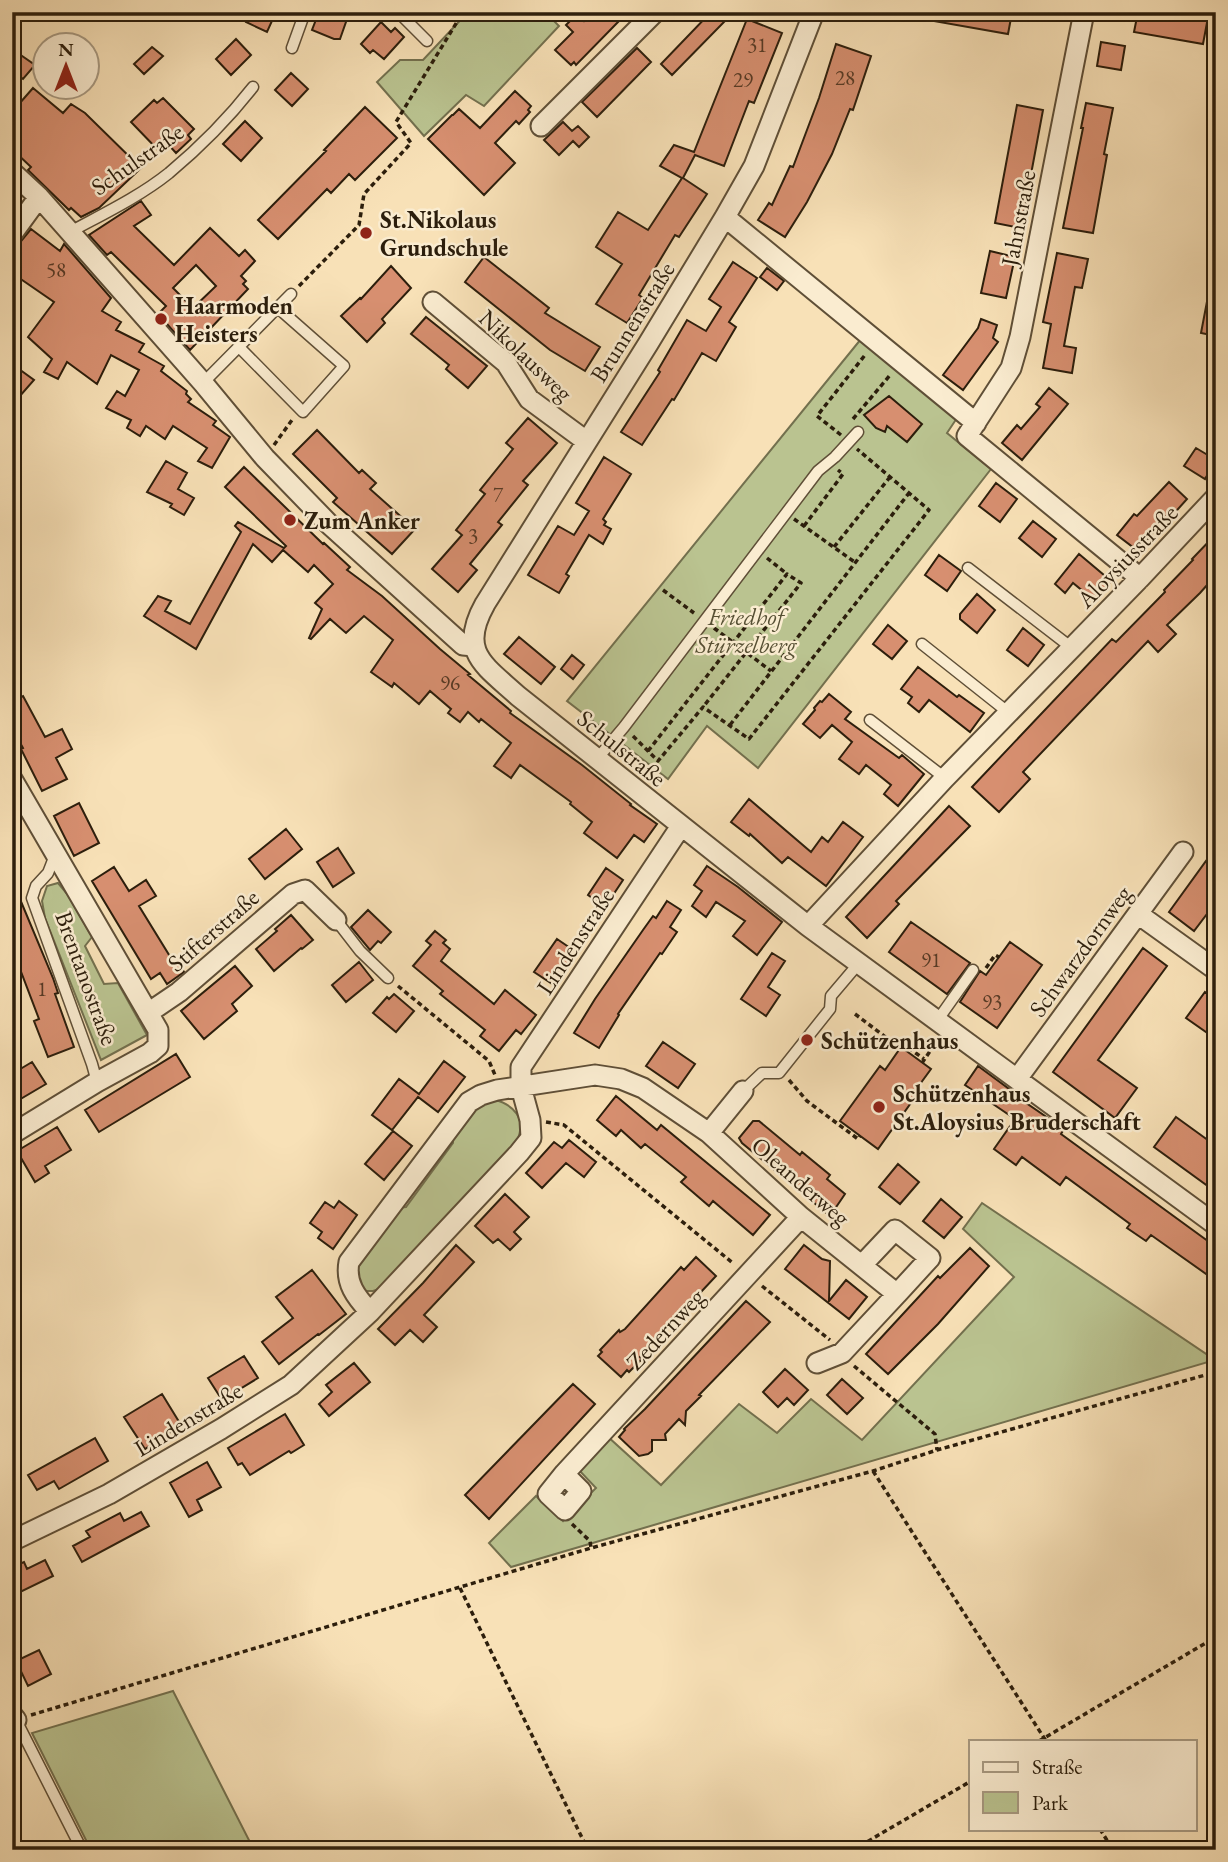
<svg xmlns="http://www.w3.org/2000/svg" width="1228" height="1862" font-family="'EB Garamond',serif">
<style>
.green{fill:#bac390;stroke:#73704e;stroke-width:2}
.building{fill:#d78f70;stroke:#2c1e0c;stroke-width:2;fill-rule:evenodd}
.lines{fill:none;stroke-linecap:round;stroke-linejoin:round}
.service-casing{stroke:#5f4f37;stroke-width:13}
.minor-casing{stroke:#5f4f37;stroke-width:23}
.path{stroke:#2c1e0c;stroke-width:3.5;stroke-dasharray:5 3.5;stroke-linecap:butt}
.service{stroke:#faecd0;stroke-width:10}
.minor{stroke:#faecd0;stroke-width:19}
.poi-dot{fill:#8f2418;stroke:#faecd0;stroke-width:2.5}
.labels{text-anchor:middle;dominant-baseline:central;stroke-width:5;stroke-linejoin:round;paint-order:stroke}
.number-label{font-size:21px;fill:#573a25}
.street-label{font-size:24px;fill:#2c1e0c;stroke:#faecd0}
.poi-label{font-size:24px;font-weight:bold;fill:#2c1e0c;stroke:#faecd0;text-anchor:start}
.park-label{font-size:24px;font-style:italic;fill:#575034;stroke:#faecd0}
</style>
<rect width="100%" height="100%" fill="#f8e1b7"/>
<filter id="stains"><feTurbulence type="fractalNoise" baseFrequency=".00286" numOctaves="4"/><feColorMatrix values="0 0 0 0 .2 0 0 0 0 .09 0 0 0 0 .02 0 0 0 .5 -.17"/></filter>
<radialGradient id="worn" r=".72"><stop offset=".6" stop-color="#630" stop-opacity="0"/><stop offset="1" stop-color="#630" stop-opacity=".3"/></radialGradient>
<path class="green" d="M468 12H545L559 26 484 106 466 95 424 136 377 82 400 60H423Z
M861 339 957 418 947 433 991 469 758 768 707 726 668 779 567 701Z
M58 883 68 895 92 937 85 946 104 984 118 983 147 1035 101 1060 45 918 42 901 47 886Z
M493 1099C514 1105 527 1118 517 1141L379 1289 373 1291H364L357 1284 354 1265 396 1208 406 1207 453 1143V1131L469 1110Z
M982 1203 1215 1360 511 1567 489 1543 536 1496 563 1521 596 1488 577 1468 607 1436 661 1485 739 1404 777 1433 811 1399 862 1440 1014 1277 963 1229Z
M173 1691 254 1850H91L32 1733Z"/>
<path class="building" d="M250 12H276L267 32 246 22Z
M319 12H329L347 19 340 39H334L312 30Z
M593 12H611L620 20 576 65 574 62 571 65 555 50 573 32 566 25 577 14 584 21Z
M711 12H715L724 22 672 75 661 64Z
M929 12H978L1011 18 1008 34 928 20Z
M1138 12H1209L1203 44 1134 32Z
M747 19 782 33 754 103 749 101 724 166 695 155 683 178 707 194 679 237 675 235 639 295 643 298 627 323 596 304 622 264 596 247 618 212 648 230 682 178 660 166 674 145 694 152Z
M381 22 391 32 395 28 404 37 384 59 373 50 370 53 361 44Z
M236 39 251 55 231 75 216 59Z
M1101 42 1125 46 1121 70 1097 66Z
M836 44 871 56 853 110 850 109 832 154 807 202 785 237 758 220 769 203 772 205 790 166 793 167 819 98Z
M152 47 163 56 144 74 134 64Z
M637 48 651 62 597 117 582 102Z
M12 49 35 65 23 79 12 71Z
M291 73 308 89 292 106 275 90Z
M33 88 63 113 71 104 85 113 141 168 99 208 81 217 71 208 69 210 28 170 31 167 12 149V112Z
M515 91 531 106 528 110 530 112 519 124 516 121 495 143 515 163 484 195 428 139 452 115H453L459 109 480 128Z
M163 98 194 129 188 135 191 139 176 153 167 143 159 151 131 122 154 100 157 103Z
M1086 103 1113 108 1104 154 1107 155 1093 233 1063 228 1083 128H1081Z
M1017 105 1043 110 1021 228 995 223Z
M365 107 397 138 355 180 349 174 331 193 327 189 278 239 258 220 326 151 324 150Z
M245 121 262 138 241 161 223 144Z
M563 122 572 131 578 126 589 137 579 147 573 141 559 155 544 140Z
M141 201 151 215 134 226 174 265 210 228 239 256 245 250 255 261 241 276 246 281 243 284 248 289 190 350 158 314 166 306 111 252 107 255 89 235ZM196 265 216 286 193 308 173 288Z
M31 229 60 251 64 244 111 298 102 311 121 322 116 330 144 344 139 352 164 366 161 371 187 391 186 394 191 399 188 402 216 421 213 425 230 437 212 468 198 461 207 448 173 426 165 439 146 426 140 436 127 428 131 420 106 408 117 391 125 396 139 370 111 355 97 384 67 362 58 379 44 372 52 359 28 337 54 302 12 273V252Z
M990 251 1015 257 1006 298 981 293Z
M1057 253 1088 259 1082 288 1075 287 1064 346 1076 348 1072 373 1043 368 1051 324 1043 322Z
M484 257 549 308 545 313 600 347 585 371 550 350 465 282Z
M733 262 757 278 729 322 736 327 716 361 702 353 674 400 672 399 642 445 621 432 660 372 658 370 687 320 706 331 721 307 709 299Z
M391 266 411 288 382 319 385 323 367 342 341 316 360 298 361 299Z
M767 268 784 281 777 290 760 277Z
M1209 291H1216V336L1201 333Z
M426 317 487 366 468 388 446 369 449 365 411 334Z
M981 319 997 325 993 338 998 342 963 390 943 375 978 328Z
M12 364 34 380 12 405Z
M1049 388 1068 404 1022 460 1002 443 1017 425 1021 429 1040 407 1036 404Z
M889 396 922 424 907 442 887 426 885 432 876 428 864 415Z
M528 418 557 443 523 481 528 485 498 522 502 525 470 564 477 570 458 592 432 569 462 535 456 530 485 494 480 490 513 449 506 443Z
M317 430 359 473 362 470 376 483 370 489 415 529 392 554 333 502 337 498 293 454Z
M1196 448 1216 460 1205 479 1184 466Z
M604 457 631 474 603 519 606 522 604 525 611 529 603 544 589 535 566 574 569 576 559 593 528 575 558 526 574 535 589 511 576 503Z
M166 461 187 473 178 489 194 498 184 515 170 507 172 504 147 492Z
M244 467 323 544 324 543 350 567 347 570 382 596 440 649 470 674 468 675 511 711 510 713 582 765 631 804 630 805 657 824 644 842 634 835 617 858 584 833 592 822 570 804 571 802 520 765 511 778 494 766 511 743 481 719 479 722 468 712 460 722 448 713 451 709 430 691 419 704 394 683 392 687 371 672 393 640 364 616 346 633 330 619 311 639 309 638 322 609 315 603 333 584 314 565 308 572 283 550 272 562 253 544 196 649 144 616 158 596 171 601 165 611 190 624 241 532 235 526 238 522 284 548 286 546 225 487Z
M1169 482 1187 499 1170 518 1167 515 1138 551 1117 535 1134 514 1137 516Z
M996 483 1017 499 1000 522 979 506Z
M1033 521 1056 539 1042 557 1019 538Z
M1216 534V575L1200 593 1167 625 1176 634 1158 652 1148 641 1023 772 1030 779 999 812 972 787 1112 639 1116 642 1165 592 1164 590 1193 560 1192 559Z
M1079 554 1111 581 1095 601 1073 583 1065 593 1055 584Z
M939 555 961 571 947 591 925 575Z
M977 594 995 610 977 633 960 619V614Z
M888 625 907 641 892 659 873 644Z
M1023 628 1044 645 1028 666 1007 650Z
M519 637 555 667 541 684 504 654Z
M572 655 584 665 573 679 561 669Z
M918 667 957 697 959 695 984 713 970 732 929 700 919 712 908 703 912 697 901 689Z
M829 694 851 712 845 719 899 758 902 755 924 774 898 806 884 794 891 785 866 765 859 774 839 759 852 742 832 725 820 738 803 724 815 710 814 708 820 701 822 702Z
M23 696 45 737 62 729 72 749 56 758 67 779 42 791 21 749 23 748 12 728V702Z
M749 799 811 852 822 837 828 842 843 822 863 837 826 886 788 857 782 863 750 834 749 836 731 822Z
M79 803 99 843 74 856 54 816Z
M949 806 970 826 896 901 899 904 867 938 846 917Z
M286 829 302 849 265 879 249 859Z
M338 848 354 873 333 887 317 862Z
M1206 861 1216 868V902L1194 931 1169 912Z
M707 866 738 887 782 922 757 955 733 936 745 921 716 902 706 917 692 906 702 891 694 885Z
M114 867 129 891 146 880 156 896 139 906 171 958 174 956 184 972 167 984 160 973 151 979 92 881Z
M606 868 623 880 605 907 588 895Z
M12 880 53 978 58 993 55 994 74 1047 48 1057 34 1021 39 1019 12 948Z
M667 901 681 910 670 927 677 932 662 954 660 953 618 1014 619 1015 599 1048 574 1033 595 999 643 930 653 916 656 918Z
M368 910 391 932 381 943 378 941 370 950 351 927Z
M291 915 313 940 302 949 301 948 274 971 256 949 277 931 275 929Z
M911 922 970 963 947 994 889 952Z
M435 931 446 940 443 943 450 949 441 961 494 1004 505 990 536 1015 521 1034 516 1030 499 1051 480 1036 485 1030 440 994 443 991 413 966 431 945 426 941Z
M557 939 576 952 554 985 534 972Z
M1010 942 1042 965 997 1028 960 1002 980 971 986 975Z
M1143 948 1167 966 1098 1060 1137 1088 1115 1118 1053 1072Z
M772 953 785 961 768 987 780 995 766 1016 741 999Z
M359 962 373 980 346 1002 332 985Z
M235 966 252 986 232 1004 237 1011 204 1039 181 1011Z
M1205 992 1216 1000V1039L1186 1018Z
M394 994 414 1011 396 1032 373 1013 387 997 389 999Z
M663 1042 695 1064 678 1088 646 1066Z
M901 1047 931 1069 915 1091 918 1093 878 1149 840 1121 880 1066 885 1070Z
M176 1054 190 1077 99 1132 85 1110Z
M444 1061 465 1077 438 1112 418 1097 392 1130 372 1115 399 1079 419 1094Z
M32 1062 46 1084 12 1104V1074Z
M978 1066 1020 1097 1019 1098 1064 1129 1061 1134 1216 1247V1281L1151 1235 1146 1241 1127 1228 1130 1224 1066 1177 1060 1185 1022 1157 1016 1165 994 1149 1015 1119 965 1085Z
M616 1096 657 1130 661 1125 770 1215 753 1235 713 1201 709 1206 681 1182 686 1177 645 1144 641 1148 621 1130 616 1136 597 1120Z
M1176 1117 1216 1146V1192L1154 1147Z
M753 1121H759L800 1155 802 1152 830 1175 827 1179 845 1194 830 1216 742 1143 739 1138Z
M57 1127 71 1150 45 1166 49 1173 35 1182 17 1151Z
M393 1131 412 1146 384 1180 365 1164Z
M569 1140 596 1162 584 1177 566 1163 542 1188 526 1173 554 1142 562 1148Z
M898 1164 919 1182 900 1204 879 1187Z
M505 1194 529 1217 514 1232 521 1239 510 1250 498 1239 493 1243 475 1226Z
M941 1199 962 1217 944 1238 923 1221Z
M339 1201 357 1215 333 1249 318 1238 322 1232 310 1223 325 1202 334 1208Z
M456 1245 474 1262 424 1315 437 1327 423 1342 410 1330 395 1345 378 1329 423 1283Z
M804 1245 822 1259 830 1261 829 1301 846 1280 867 1297 849 1319 785 1269Z
M970 1248 989 1266 938 1324 888 1374 866 1354 938 1276 940 1278Z
M696 1257 716 1276 640 1357 642 1359 629 1372 627 1370 621 1377 598 1356 602 1352 600 1350 619 1330 620 1332 625 1329 681 1267 684 1270Z
M312 1270 346 1314 319 1335 318 1334 279 1364 262 1342 293 1318 276 1297Z
M746 1301 770 1322 699 1395 701 1396 686 1411 685 1425 679 1419 665 1434 666 1440H652V1451L648 1454 639 1456 619 1437 625 1430 624 1429 645 1409Z
M244 1356 258 1378 222 1400 208 1378Z
M354 1363 370 1382 329 1416 319 1404 332 1392 326 1385Z
M785 1369 808 1390 794 1405 787 1398 778 1407 763 1392Z
M842 1379 863 1398 847 1414 827 1395Z
M573 1384 595 1404 489 1519 465 1495Z
M162 1394 181 1425 145 1449 124 1417Z
M285 1414 304 1445 291 1453 289 1451 250 1475 242 1463 238 1465 228 1448Z
M95 1438 108 1461 59 1489 54 1481 37 1490 28 1475Z
M207 1462 221 1487 197 1500 202 1510 189 1517 170 1483Z
M141 1512 149 1526 82 1562 73 1546 90 1537 86 1531 120 1513 124 1521Z
M45 1560 53 1576 12 1596V1567L24 1562 27 1569Z
M39 1650 51 1674 28 1686 16 1661Z"/>
<g class="lines">
<g class="service-casing">
<path id="service" d="M398 12 427 41
M292 48 305 12
M70 232C103 214 139 197 169 173 200 147 228 119 253 87
M239 347 303 412 344 366 277 307
M203 383 291 294
M968 568 1072 648
M922 644 1009 713
M870 720 945 778
M597 759 624 727 818 471 835 457 858 432
M55 855 48 873 36 886 32 898 92 1064 97 1082
M336 920 360 951 388 978
M937 1021 973 970
M743 1091 762 1073H779L830 1009 831 996 859 963
M13 1720H16L82 1850"/>
</g>
<g class="minor-casing">
<path id="minor" d="M814 12 754 166 725 217 648 344 485 604C458 652 484 665 518 696L808 926 1216 1225
M1084 12 1020 337 1011 368 967 436 1140 578
M541 126 655 12
M12 172 39 197 70 232 203 383 265 458 330 525 463 645 474 646
M725 217 976 423
M12 234 39 197
M433 302 506 363 529 399 586 441
M12 779 158 1030V1046L150 1053 97 1082 12 1134
M1138 914 1216 970
M808 926 945 778 1140 578 1216 497
M148 1013 179 992 293 894 305 890 336 920
M1017 1079 1183 852
M709 1133 743 1091
M862 1265 895 1230 930 1258 897 1294
M370 1312C356 1297 345 1283 349 1262L469 1102 481 1095 497 1090 595 1075 621 1079 643 1088 709 1133 801 1217 897 1294 842 1353 817 1363
M564 1474 581 1491 565 1510 548 1494 564 1474 801 1217
M12 1541 109 1494 221 1429 291 1385 370 1312 519 1153 531 1138 530 1120 521 1087V1067L681 826
M12 1715 16 1720"/>
</g>
<path class="path" d="M299 286 359 225 364 194 411 143 396 122 463 12
M853 419 891 374
M841 435 817 416 865 355
M274 445 292 420
M794 519 856 563
M804 526 843 474 838 470
M834 547 890 477
M767 558 787 574
M663 590 694 613
M714 628 771 671
M730 725 909 493
M633 736 658 761 703 707 749 739 929 510 857 449
M648 751 787 574 801 583 703 707
M986 968 995 955 999 957
M398 986 489 1061 495 1075
M855 1014 896 1045 899 1041 924 1059
M922 1063 937 1041
M789 1080 807 1101 858 1139 860 1136
M546 1122 564 1125 734 1264
M762 1286 830 1340
M854 1366 935 1434 937 1450
M873 1471 1046 1741
M572 1524 590 1541 591 1548
M460 1588 588 1850
M31 1715 591 1548 873 1471 937 1450 1216 1372
M1039 1741 1216 1637
M1100 1829 1113 1850
M853 1850 971 1781"/>
<use href="#service" class="service"/>
<use href="#minor" class="minor"/>
</g>
<g class="poi-dot">
<circle cx="366" cy="233" r="7"/>
<circle cx="161" cy="319" r="7"/>
<circle cx="290" cy="520" r="7"/>
<circle cx="807" cy="1040" r="7"/>
<circle cx="879" cy="1107" r="7"/>
</g>
<g class="labels">
<g class="number-label">
<text x="757" y="44">31</text>
<text x="845" y="77">28</text>
<text x="743" y="79">29</text>
<text x="56" y="269">58</text>
<text x="498" y="494">7</text>
<text x="473" y="535">3</text>
<text x="450" y="682">96</text>
<text x="931" y="959">91</text>
<text x="42" y="988">1</text>
<text x="992" y="1001">93</text>
</g>
<g class="street-label">
<text transform="translate(137 159) rotate(-35)">Schulstraße</text>
<text transform="translate(1018 218) rotate(-79)">Jahnstraße</text>
<text transform="translate(632 322) rotate(-58)">Brunnenstraße</text>
<text transform="translate(526 355) rotate(44)">Nikolausweg</text>
<text transform="translate(1127 556) rotate(-46)">Aloysiusstraße</text>
<text transform="translate(622 748) rotate(39)">Schulstraße</text>
<text transform="translate(213 930) rotate(-41)">Stifterstraße</text>
<text transform="translate(575 941) rotate(-57)">Lindenstraße</text>
<text transform="translate(1080 951) rotate(-54)">Schwarzdornweg</text>
<text transform="translate(87 978) rotate(70)">Brentanostraße</text>
<text transform="translate(801 1181) rotate(41)">Oleanderweg</text>
<text transform="translate(665 1329) rotate(-47)">Zedernweg</text>
<text transform="translate(188 1419) rotate(-31)">Lindenstraße</text>
</g>
<g class="poi-label">
<text x="380" y="219">St.Nikolaus<tspan x="380" dy="28">Grundschule</tspan></text>
<text x="175" y="305">Haarmoden<tspan x="175" dy="28">Heisters</tspan></text>
<text x="304" y="520">Zum Anker</text>
<text x="821" y="1040">Schützenhaus</text>
<text x="893" y="1093">Schützenhaus<tspan x="893" dy="28">St.Aloysius Bruderschaft</tspan></text>
</g>
<g class="park-label">
<text x="746" y="616">Friedhof<tspan x="746" dy="28">Stürzelberg</tspan></text>
</g>
</g>
<rect width="1228" height="1862" fill="none" stroke="#f8e1b7" stroke-width="42"/>
<rect x="14" y="14" width="1200" height="1834" fill="none" stroke="#2c1e0c" stroke-width="3.5"/>
<rect x="21" y="21" width="1186" height="1820" fill="none" stroke="#2c1e0c" stroke-width="2"/>
<rect x="969" y="1740" width="228" height="91" fill="#faecd0" stroke="#a89a82" stroke-width="2"/>
<rect x="983" y="1762" width="35" height="10" fill="#faecd0" stroke="#a89a82" stroke-width="2"/>
<text x="1032" y="1774" font-size="21" fill="#2c1e0c">Straße</text>
<rect x="983" y="1792" width="35" height="21" fill="#bac390" stroke="#a89a82" stroke-width="2"/>
<text x="1032" y="1810" font-size="21" fill="#2c1e0c">Park</text>
<g transform="translate(66 66)"><circle r="33" fill="#faecd0" stroke="#a89a82" stroke-width="2"/>
<path d="M0-5L12 26L0 18L-12 26Z" fill="#8f2418"/>
<text y="-10" font-size="19" font-weight="bold" text-anchor="middle" fill="#2c1e0c">N</text>
</g>
<rect width="100%" height="100%" filter="url(#stains)"/>
<rect width="100%" height="100%" fill="url(#worn)"/>
</svg>
